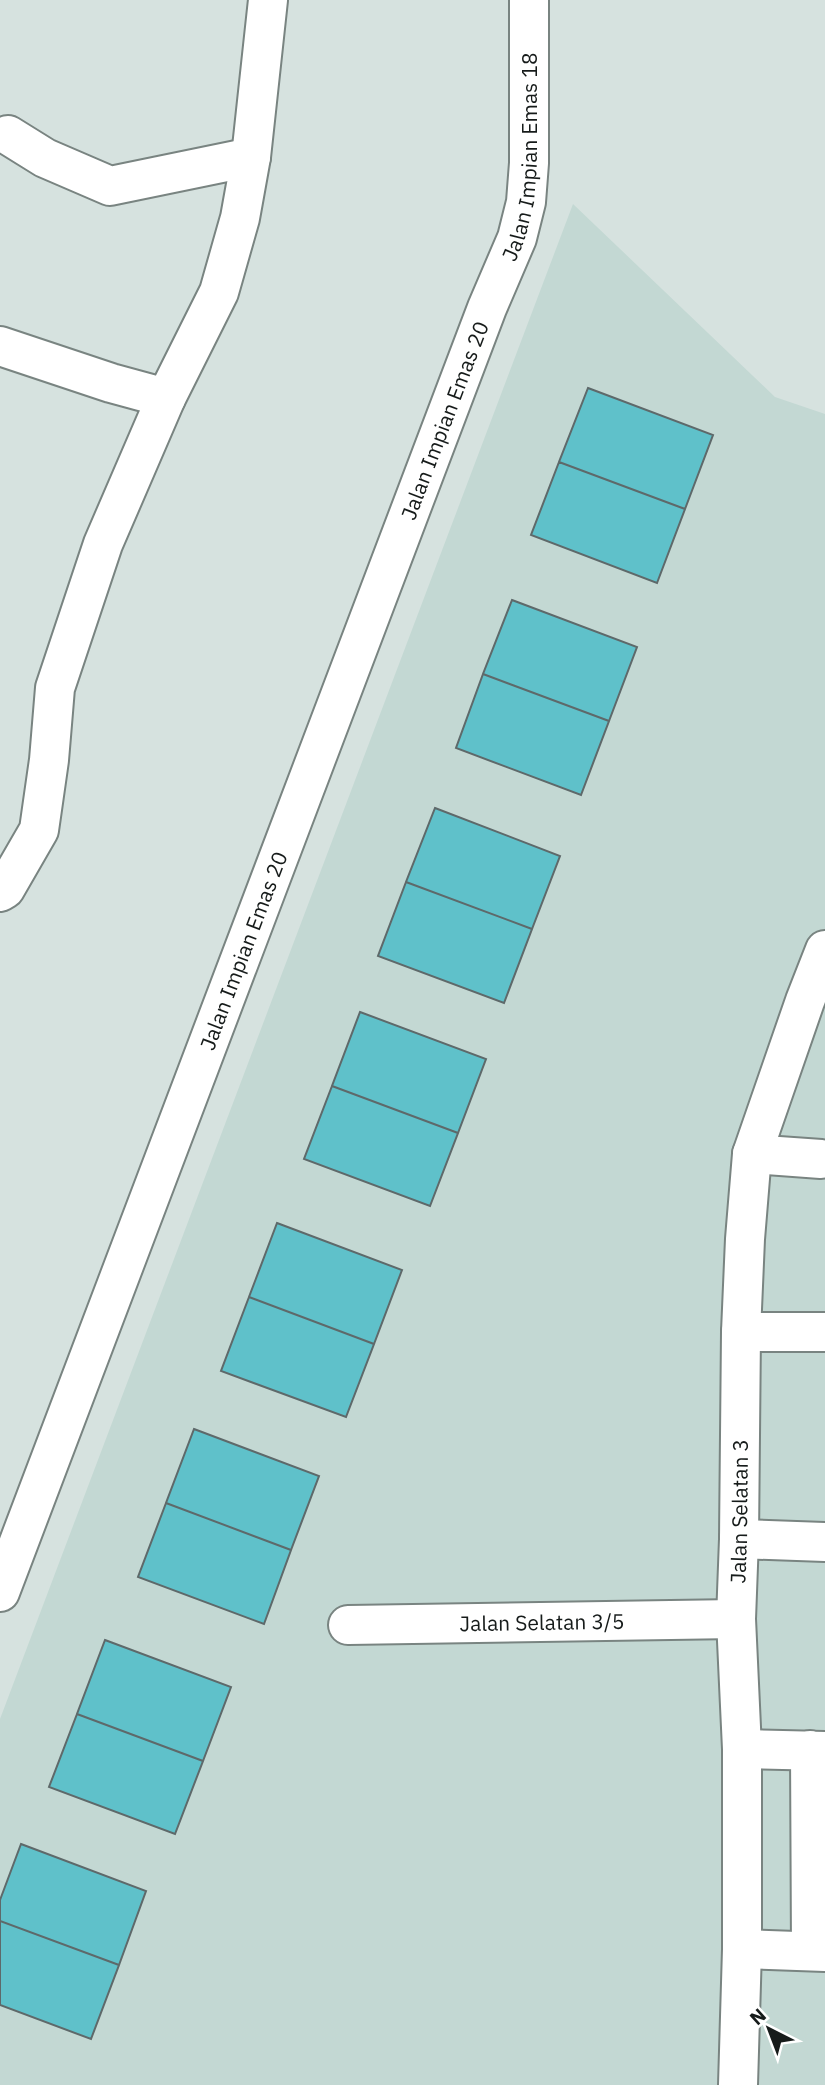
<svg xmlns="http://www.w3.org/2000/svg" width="825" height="2085" font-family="'IBM Plex Sans',sans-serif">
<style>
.built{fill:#c3d8d3}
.building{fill:#5fc1ca;stroke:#5e696a;stroke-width:2}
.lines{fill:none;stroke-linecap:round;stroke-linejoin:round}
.minor-casing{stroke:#798481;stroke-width:42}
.minor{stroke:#fff;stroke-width:38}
.labels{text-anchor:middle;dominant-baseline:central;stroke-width:6;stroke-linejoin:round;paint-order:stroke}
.street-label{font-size:21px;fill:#161b1a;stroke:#fff}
</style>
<rect width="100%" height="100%" fill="#d6e2df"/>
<path class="built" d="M573 204 775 397 825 414V2085H0V1719Z"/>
<path class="building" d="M588 388 713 435 685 509 559 462Z
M559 462 685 509 657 583 531 535Z
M512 600 637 647 609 721 483 674Z
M483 674 609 721 581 795 456 748Z
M435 808 560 856 532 929 406 882Z
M406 882 532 929 504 1003 378 956Z
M360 1012 486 1059 458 1133 332 1086Z
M332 1086 458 1133 430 1206 304 1159Z
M277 1223 402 1270 374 1344 249 1297Z
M249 1297 374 1344 346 1417 221 1371Z
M194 1429 319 1476 291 1550 166 1503Z
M166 1503 291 1550 264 1624 138 1577Z
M105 1640 231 1687 203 1761 77 1714Z
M77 1714 203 1761 175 1834 49 1787Z
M21 1844 146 1891 119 1965 0 1921V1900Z
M0 1921 119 1965 91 2039 0 2005Z"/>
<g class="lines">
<g class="minor-casing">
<g id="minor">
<path d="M8 135 45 158 110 186 251 157"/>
<path d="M0 346 111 383 166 398 219 292 240 218 251 157 268 0"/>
<path d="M0 892 5 889 39 830 49 760 55 688 103 544 166 398"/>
<path d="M752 1154 821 1159"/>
<path d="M741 1332H825"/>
<path d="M739 1539 825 1542"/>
<path id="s1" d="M0 1592 487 308 517 238 526 202 529 163V0"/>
<path id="s2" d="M348 1625 736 1619"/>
<path d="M742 1749 825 1751"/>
<path d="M810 1750 811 1951"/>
<path d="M742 1949 825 1952"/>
<path id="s3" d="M738 2085 742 1949V1749L736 1619 739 1539 741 1332 745 1239 752 1154 805 1001 825 950"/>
</g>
</g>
<use href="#minor" class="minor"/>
</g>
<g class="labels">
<g class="street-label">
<text stroke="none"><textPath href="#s1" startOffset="1531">Jalan Impian Emas 18</textPath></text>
<text stroke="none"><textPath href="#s1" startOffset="1253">Jalan Impian Emas 20</textPath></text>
<text stroke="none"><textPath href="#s1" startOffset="686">Jalan Impian Emas 20</textPath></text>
<text stroke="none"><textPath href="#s3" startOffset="574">Jalan Selatan 3</textPath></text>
<text stroke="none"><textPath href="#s2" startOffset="194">Jalan Selatan 3/5</textPath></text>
</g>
</g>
<g transform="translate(769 2029) rotate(318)" stroke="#ffffff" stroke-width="5" paint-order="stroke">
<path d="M0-5L12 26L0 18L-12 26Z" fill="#161b1a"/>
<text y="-10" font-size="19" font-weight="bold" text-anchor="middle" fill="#161b1a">N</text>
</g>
</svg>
